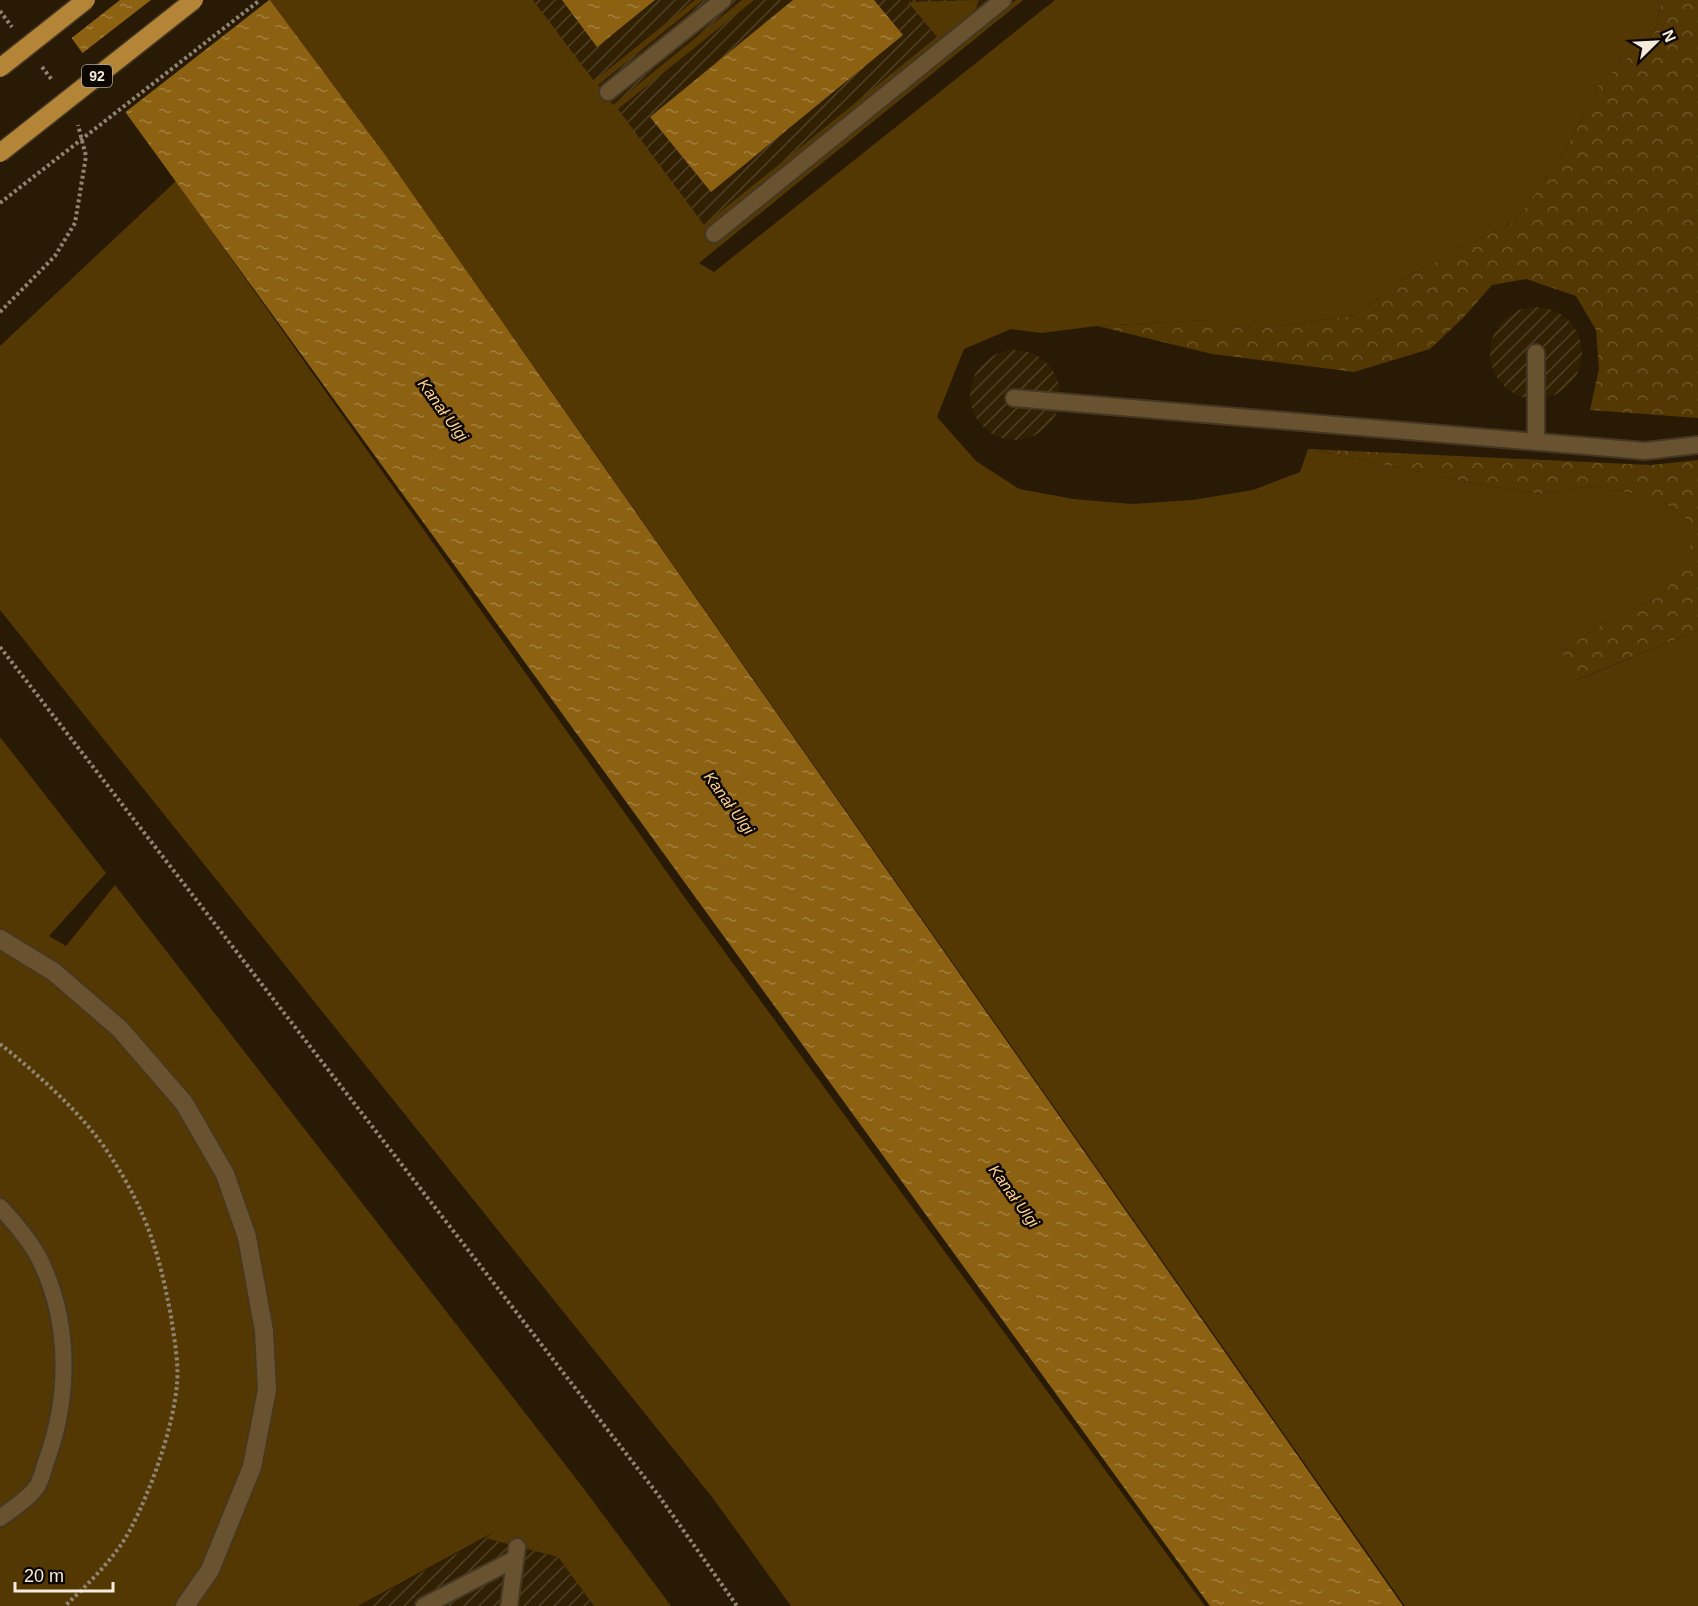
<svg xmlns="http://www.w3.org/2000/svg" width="1698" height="1606" font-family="Arial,sans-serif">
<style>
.industrial{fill:url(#industrial-furrows)}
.grass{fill:#543803}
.forest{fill:url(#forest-crowns)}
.water{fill:url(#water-ripples)}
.pier{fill:#281a04}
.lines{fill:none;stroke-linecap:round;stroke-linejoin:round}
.lane-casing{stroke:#453722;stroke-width:20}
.street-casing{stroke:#453722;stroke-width:21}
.path{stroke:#908573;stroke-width:4;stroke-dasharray:3 3;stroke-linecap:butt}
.lane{stroke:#68522f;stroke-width:16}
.street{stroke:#68522f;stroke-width:18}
.primary-bridge-casing{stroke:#453722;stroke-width:21;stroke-linecap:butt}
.path-bridge{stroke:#908573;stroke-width:4;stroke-dasharray:3 3;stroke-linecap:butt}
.primary-bridge{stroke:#b58537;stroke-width:18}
.labels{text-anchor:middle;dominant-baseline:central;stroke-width:5;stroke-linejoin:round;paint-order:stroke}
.shield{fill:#0c0701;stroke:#aea79b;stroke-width:1.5}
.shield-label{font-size:14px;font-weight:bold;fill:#f4ebdd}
.water-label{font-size:16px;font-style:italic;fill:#fdd190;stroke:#0c0701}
</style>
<defs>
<pattern id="industrial-furrows" width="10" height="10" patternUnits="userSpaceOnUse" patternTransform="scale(1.5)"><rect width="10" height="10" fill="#322002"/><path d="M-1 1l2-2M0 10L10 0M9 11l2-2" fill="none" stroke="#504126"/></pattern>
<pattern id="forest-crowns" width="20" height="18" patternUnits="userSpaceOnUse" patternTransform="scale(1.5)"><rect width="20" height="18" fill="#543803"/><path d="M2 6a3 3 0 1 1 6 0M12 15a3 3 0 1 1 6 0" fill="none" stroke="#6d5527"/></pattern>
<pattern id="water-ripples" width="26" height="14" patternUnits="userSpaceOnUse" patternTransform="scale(1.5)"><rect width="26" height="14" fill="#8c6112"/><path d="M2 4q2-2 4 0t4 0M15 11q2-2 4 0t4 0" fill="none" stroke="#a27f3f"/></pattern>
</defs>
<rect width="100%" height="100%" fill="#281a04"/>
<path class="industrial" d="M499 0H1023L699 263Z
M1490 353a46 46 0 1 1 92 0a46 46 0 1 1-92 0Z
M970 395a45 45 0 1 1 90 0a45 45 0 1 1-90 0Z
M485 1538 558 1557 594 1606H360Z"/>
<path class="grass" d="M270 0H533L594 81 695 0H703L598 85 613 105 742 0H754L618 109 704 225 937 37 908 2 979 0 974 14 708 230 718 242 1016 0H1023L699 263 714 272 1055 0H1662L1654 34 1600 83 1561 158 1515 221 1408 276 1356 315 1259 329 1205 320 1097 326 1041 333 1011 329 964 349 937 417 976 461 1019 489 1074 499 1132 504 1193 500 1253 490 1300 472 1308 449 1488 486 1541 494 1592 486 1636 494 1666 504 1689 521 1692 558 1661 596 1606 621 1562 652 1575 681 1698 630V1606H1405L386 156Z
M176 181 688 902 1205 1606H791L712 1497 0 610V346Z
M0 737 106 873 49 936 66 946 115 885 581 1485 671 1606H594L558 1557 485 1538 494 1532 358 1606H0Z"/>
<path class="forest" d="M1662 0H1698V418L1590 410 1599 369 1596 330 1576 296 1526 279 1492 285 1463 318 1430 349 1354 372 1212 354 1097 326 1206 320 1259 329 1356 315 1408 276 1515 221 1561 158 1600 83 1654 34Z
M1308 449 1651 465 1698 460V630L1574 681 1562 652 1606 621 1661 596 1691 558 1689 521 1666 504 1636 494 1592 486 1541 494 1488 486Z"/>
<path class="water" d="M44 0H270L386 156 1403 1606H1210Z
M562 0H655L597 47Z
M793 0H874L903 35 711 192 650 117Z"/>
<path class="pier" d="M41 0H120L69 40Z
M151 0H269L123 114 80 55Z"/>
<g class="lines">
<g class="lane-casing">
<path id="lane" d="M608 92 723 0
M714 234 1003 0
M1014 398 1645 451 1698 445
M1536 442V353
M0 1207C15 1223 31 1241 41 1262 70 1323 70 1395 47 1459 44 1467 42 1477 38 1485 30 1498 12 1509 0 1518
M424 1606 515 1559
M509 1606 517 1547"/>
</g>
<g class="street-casing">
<path id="street" d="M0 939 54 972 120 1029 184 1103 225 1174 247 1237 264 1331 267 1390 252 1467 210 1570 185 1606"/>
</g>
<path class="path" d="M0 11 12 27
M42 67 52 80
M0 312 55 256 75 223 86 156 78 125
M0 647 659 1496 737 1606
M0 1044C38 1074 85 1116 111 1157 147 1212 159 1253 171 1316 174 1338 179 1362 177 1384 173 1429 151 1490 130 1530 115 1558 88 1584 65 1606"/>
<use href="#lane" class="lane"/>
<use href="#street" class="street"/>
<g class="primary-bridge-casing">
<path id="primary-bridge" d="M0 68 86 0
M0 153 194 0"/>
</g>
<path class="path-bridge" d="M0 203 260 0"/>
<use href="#primary-bridge" class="primary-bridge"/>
</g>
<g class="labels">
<rect class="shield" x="82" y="65" width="30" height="22" rx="4.5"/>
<g class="shield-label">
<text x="97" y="76">92</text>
</g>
<g class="water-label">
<text transform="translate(443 410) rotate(54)">Kanał Ulgi</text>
<text transform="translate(729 803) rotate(54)">Kanał Ulgi</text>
<text transform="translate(1014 1196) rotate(54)">Kanał Ulgi</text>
</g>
</g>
<g transform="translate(1656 42) rotate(66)" stroke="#0c0701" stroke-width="4.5" paint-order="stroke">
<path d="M0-4.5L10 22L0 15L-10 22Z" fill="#f4ebdd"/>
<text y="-9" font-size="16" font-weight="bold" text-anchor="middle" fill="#f4ebdd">N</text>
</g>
<path d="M15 1582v9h98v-9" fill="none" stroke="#f4ebdd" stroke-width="3"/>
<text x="24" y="1582" font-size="18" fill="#f4ebdd" stroke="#0c0701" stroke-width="4.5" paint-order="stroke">20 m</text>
</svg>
